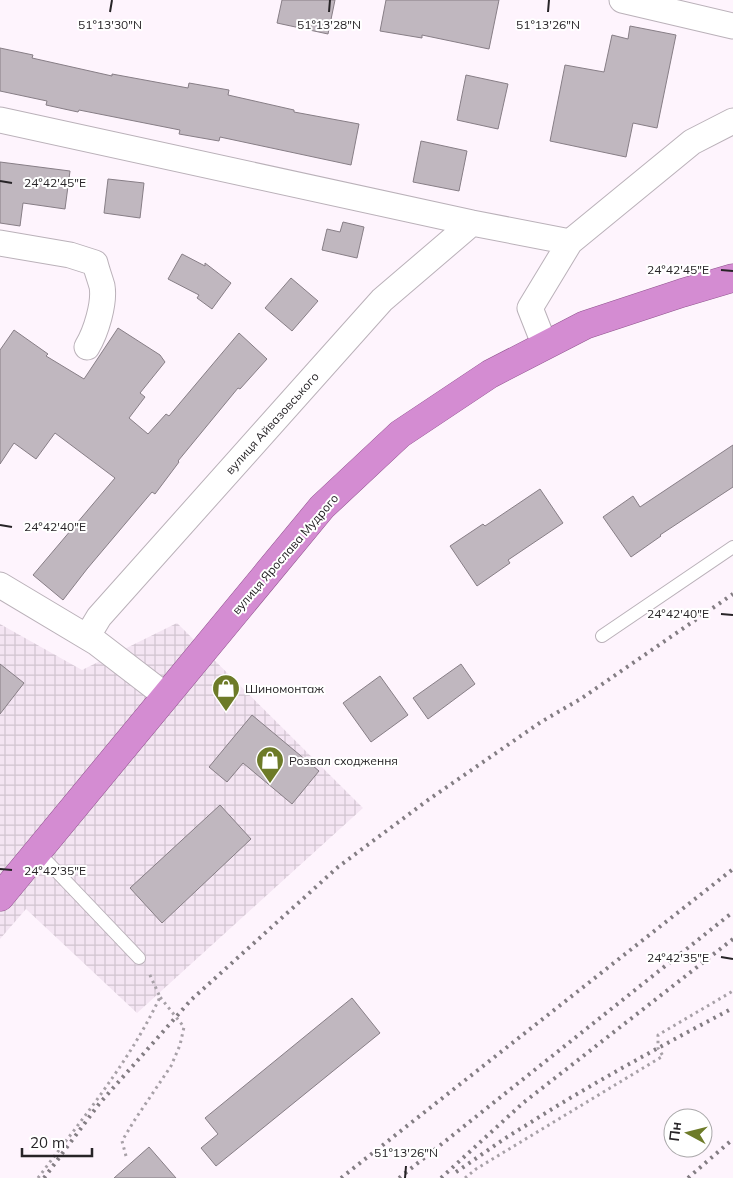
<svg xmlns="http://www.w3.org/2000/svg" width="733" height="1178" font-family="Mulish,sans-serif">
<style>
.industrial{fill:url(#industrial-grid)}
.building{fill:#c0b7bf;stroke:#877e86}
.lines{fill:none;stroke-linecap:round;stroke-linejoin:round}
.service-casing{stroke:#bab1b9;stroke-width:14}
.minor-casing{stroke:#bab1b9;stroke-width:27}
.trunk-casing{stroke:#90558e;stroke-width:29}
.path{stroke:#a7a0a7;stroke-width:3;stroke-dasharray:2.5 4;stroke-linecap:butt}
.service{stroke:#fff;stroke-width:12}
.minor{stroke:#fff;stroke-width:25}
.trunk{stroke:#d48cd2;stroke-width:28}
.rail{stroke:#837d83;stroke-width:4;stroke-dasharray:2.5 5;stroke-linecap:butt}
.ticks{fill:none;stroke:#272427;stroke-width:2}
.labels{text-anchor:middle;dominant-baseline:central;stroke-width:4;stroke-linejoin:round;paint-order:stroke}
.street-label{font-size:12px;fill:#272427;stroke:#fff}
.poi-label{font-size:12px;fill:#272427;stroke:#fff;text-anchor:start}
.ticks-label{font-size:12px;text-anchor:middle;fill:#272427;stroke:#fff;stroke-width:4;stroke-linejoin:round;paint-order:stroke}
</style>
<defs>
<pattern id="industrial-grid" width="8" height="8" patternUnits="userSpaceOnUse" patternTransform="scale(1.25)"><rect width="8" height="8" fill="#f4e5f3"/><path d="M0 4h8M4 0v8" fill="none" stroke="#d1c4d0"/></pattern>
</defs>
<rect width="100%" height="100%" fill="#fef4fd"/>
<path class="industrial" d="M177 623 363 808 137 1013 26 909 0 939V624L82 670Z"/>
<path class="building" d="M282 0H335L328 34 277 23Z
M386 0H499L489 49 422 35V38L380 31Z
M630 26 676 35 657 128 633 123 626 157 550 141 565 65 604 72 612 35 628 39Z
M0 48 33 55 32 58 112 76V74L188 88 189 83 229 90 228 95 294 110V112L359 124 351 165 220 137 219 141 179 134 180 130 79 110 78 112 46 105 47 101 0 91Z
M466 75 508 84 498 129 457 120Z
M421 141 467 151 459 191 413 182Z
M0 162 70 171 65 209 23 203 20 226 0 223Z
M108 179 144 183 140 218 104 213Z
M343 222 364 227 357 258 322 250 327 229 340 232Z
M182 254 205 266V263L231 283 212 309 197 298 199 295 168 279Z
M291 278 318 301 292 331 265 308Z
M118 328 160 355 165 362 140 393 145 397 129 418 148 434 166 414 169 416 239 333 267 359 240 389 238 388 178 461 179 462 155 494 152 492 87 569 63 600 33 575 115 478 55 433 36 459 14 443 0 464V350L14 330 48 354 46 356 84 379Z
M733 445V487L660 535 661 536 631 557 603 517 633 496 640 507Z
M540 489 563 523 508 560 510 563 477 586 450 546 483 524 485 526Z
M0 664 24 683 0 714Z
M461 664 475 684 428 719 413 698Z
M380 676 408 715 371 742 343 703Z
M252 715 319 771 292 804 243 763 227 782 209 767Z
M220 805 251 839 162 923 130 888Z
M352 998 380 1033 216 1166 201 1148 218 1134 205 1118Z
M149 1147 176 1178H114Z"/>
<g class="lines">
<g class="service-casing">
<path id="service" d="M602 636 733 547
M38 852 139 958"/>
</g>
<g class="minor-casing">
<path id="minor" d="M622 0 733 26
M0 120 472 223 570 242
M0 243 70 255 95 263C97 271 100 279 102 286 105 303 96 332 87 347
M545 346 530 308 570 242 692 142 733 121
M0 585 97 643 166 696
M87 637 99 617 382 300 472 223"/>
</g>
<g class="trunk-casing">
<path id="trunk" d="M0 897 322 507 400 434 490 374 585 325 682 293 733 278"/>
</g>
<path class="path" d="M126 1156 122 1141 134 1121 171 1066 180 1045 184 1027 160 997
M38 1178C81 1120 129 1063 160 997L149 973
M465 1178 476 1169 663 1056 658 1048V1035L733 991"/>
<use href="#service" class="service"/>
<use href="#minor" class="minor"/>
<use href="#trunk" class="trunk"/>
<path class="rail" d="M456 1172C479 1157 501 1140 525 1126 592 1083 663 1045 733 1008
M44 1178 99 1104 191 1000 338 867 428 800 541 722 582 698 733 594
M341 1178 733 869
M399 1178 733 912
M441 1178 523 1103 733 939
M688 1178 733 1139"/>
</g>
<path class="ticks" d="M110 12 112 0M329 12 330 0M548 12 549 0M0 181 12 183M721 270 733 271M0 525 12 527M721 614 733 615M0 869 12 870M721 957 733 959M405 1178 406 1166"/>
<defs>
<g id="shop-pin" transform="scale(1.4375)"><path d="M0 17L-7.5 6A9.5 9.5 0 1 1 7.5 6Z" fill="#6d7b28" stroke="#fff"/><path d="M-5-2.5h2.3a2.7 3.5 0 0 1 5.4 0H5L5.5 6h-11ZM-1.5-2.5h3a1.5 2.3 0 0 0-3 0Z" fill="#fff"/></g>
</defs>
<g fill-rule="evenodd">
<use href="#shop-pin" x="226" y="688"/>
<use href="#shop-pin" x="270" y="760"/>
</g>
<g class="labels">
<g class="street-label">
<text transform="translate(272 423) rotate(-48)">вулиця Айвазовського</text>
<text transform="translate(285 554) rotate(-49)">вулиця Ярослава Мудрого</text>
</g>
<g class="poi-label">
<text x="245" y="688">Шиномонтаж</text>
<text x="289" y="760">Розвал сходження</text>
</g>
</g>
<g class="ticks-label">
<text x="110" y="29">51°13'30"N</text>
<text x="329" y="29">51°13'28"N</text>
<text x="548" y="29">51°13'26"N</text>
<text x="55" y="187">24°42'45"E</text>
<text x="678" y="274">24°42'45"E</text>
<text x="55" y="531">24°42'40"E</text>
<text x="678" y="618">24°42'40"E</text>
<text x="55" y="875">24°42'35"E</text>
<text x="678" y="962">24°42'35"E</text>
<text x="406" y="1157">51°13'26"N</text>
</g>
<g transform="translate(688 1133) rotate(277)"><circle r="24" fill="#ffffff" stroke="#a9a7a9"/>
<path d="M0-4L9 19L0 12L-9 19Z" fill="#6d7b28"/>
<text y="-8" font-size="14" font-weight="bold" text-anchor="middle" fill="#272427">Пн</text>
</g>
<path d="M22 1148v8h70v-8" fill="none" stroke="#272427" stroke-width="2.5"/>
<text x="30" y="1148" font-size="15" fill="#272427" stroke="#ffffff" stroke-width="4" paint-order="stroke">20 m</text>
</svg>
